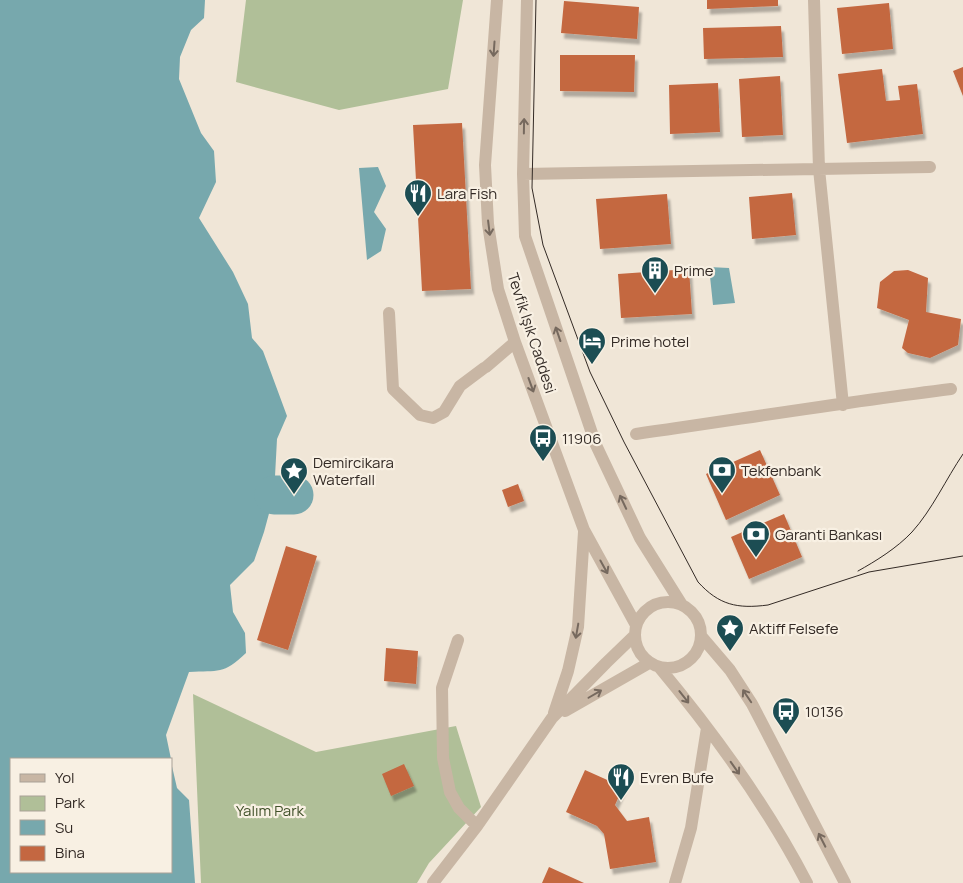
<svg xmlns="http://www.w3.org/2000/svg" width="963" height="883" font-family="Manrope,sans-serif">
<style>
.green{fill:#b0bf98}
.water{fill:#77a8ad}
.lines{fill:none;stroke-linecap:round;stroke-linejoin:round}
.river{stroke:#77a8ad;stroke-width:39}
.building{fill:#c46741;filter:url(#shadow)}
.minor{stroke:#c8b6a4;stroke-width:12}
.tram{stroke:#332a25;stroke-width:1}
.oneway{stroke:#76695e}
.labels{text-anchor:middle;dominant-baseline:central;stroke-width:4.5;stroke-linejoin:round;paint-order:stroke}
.poi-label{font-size:15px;fill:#332a25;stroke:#f8f0e3;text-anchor:start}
.street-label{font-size:15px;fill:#332a25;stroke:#f8f0e3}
.park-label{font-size:15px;fill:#41512a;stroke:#f8f0e3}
</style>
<defs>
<filter id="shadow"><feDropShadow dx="3" dy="5.5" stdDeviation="1" flood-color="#0004"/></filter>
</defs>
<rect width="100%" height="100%" fill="#f0e6d7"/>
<path class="green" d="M246 0H463L448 89 339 110 236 82Z
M193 694 316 752 456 726 481 807 429 863 417 883H201Z"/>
<path class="water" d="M0 0H205L204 18 191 30 180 57 179 79 201 133 214 151 216 182 199 218 233 272 248 304 252 338 263 351 287 416 277 439 274 495 264 532 254 561 230 585 233 612 245 633 246 653C223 675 219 670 189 672L166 735 171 759H11V872H171V762L177 788 189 800 195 883H0Z
M378 167 386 186 374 212 386 229 381 251 367 260 359 168Z
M709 267 729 268 735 303 713 305Z"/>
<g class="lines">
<path class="river" d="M274 495H294"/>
</g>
<path class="building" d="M707 0H778V6L707 9Z
M564 1 639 7 637 39 561 33Z
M889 3 893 49 842 54 837 8Z
M781 26 783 57 704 59 703 28Z
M560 55H635L634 92 560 91Z
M963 67V96L953 71Z
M882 69 886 101 900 100 898 86 917 84 923 134 847 143 838 74Z
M780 76 783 135 742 137 739 79Z
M718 83 720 132 670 134 669 85Z
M462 123 471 289 422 291 413 125Z
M792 193 796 235 752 239 749 197Z
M667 194 671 244 600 249 596 199Z
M689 269 692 314 621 318 618 274Z
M908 270 928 278 926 312 961 319 958 345 930 358 908 353 902 348 909 320 877 308 880 282 894 271Z
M760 450 780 495 726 520 706 474Z
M518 484 524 501 508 507 502 490Z
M784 514 802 557 749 579 731 537Z
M286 546 317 556 288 650 257 640Z
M386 648 418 651 416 684 384 681Z
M404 764 414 786 391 796 382 774Z
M585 770 623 787 615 805 627 821 649 817 656 862 610 869 604 834 597 826 566 812Z
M549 867 584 883H542Z"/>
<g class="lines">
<path class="minor" d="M497 0 485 165 488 224 498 289 515 342 584 530 636 625
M527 0 523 174 525 236 596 445 640 538 682 605
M814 0 819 169 843 405
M523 174 930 167
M389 313 393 389 420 415 433 418 444 412 460 386 484 368 486 367 515 342
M636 434C741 419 846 402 951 389
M635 635a33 33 0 1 1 66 0a33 33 0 1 1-66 0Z
M701 636 730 670 752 704 845 883
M458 640 442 688 443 758 450 792 459 808 477 826
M659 667C714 733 767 806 807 883
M565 711 649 663
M554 713 568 671 578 627 584 532
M433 883 477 826 552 718 606 663 635 635
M675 883 691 828 707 728"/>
<path class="tram" d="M536 0 532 188 543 245 590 372 624 442 698 582C719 605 737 609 768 605L869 572 963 556
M858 571C876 561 897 548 912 532 932 510 946 479 963 454"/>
</g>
<defs><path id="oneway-shaft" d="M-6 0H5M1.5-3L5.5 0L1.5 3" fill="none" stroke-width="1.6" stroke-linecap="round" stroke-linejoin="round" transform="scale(1.25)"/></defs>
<g class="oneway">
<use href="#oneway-shaft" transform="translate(494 49) rotate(94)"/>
<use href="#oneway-shaft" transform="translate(524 126) rotate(-89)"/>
<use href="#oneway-shaft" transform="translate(489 228) rotate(83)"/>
<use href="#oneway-shaft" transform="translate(558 334) rotate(-109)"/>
<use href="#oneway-shaft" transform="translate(531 385) rotate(70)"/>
<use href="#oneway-shaft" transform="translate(623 502) rotate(-115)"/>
<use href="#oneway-shaft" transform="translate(604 567) rotate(61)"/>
<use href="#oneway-shaft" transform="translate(577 631) rotate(100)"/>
<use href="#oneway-shaft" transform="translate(595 694) rotate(-30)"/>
<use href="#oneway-shaft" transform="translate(747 696) rotate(-124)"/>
<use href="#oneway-shaft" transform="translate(684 697) rotate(52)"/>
<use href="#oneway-shaft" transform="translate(735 768) rotate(55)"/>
<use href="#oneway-shaft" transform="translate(822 840) rotate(-117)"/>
</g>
<defs>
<g id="restaurant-pin" transform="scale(1.4375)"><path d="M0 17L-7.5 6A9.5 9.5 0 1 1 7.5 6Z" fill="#1c4d53" stroke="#f8f0e3"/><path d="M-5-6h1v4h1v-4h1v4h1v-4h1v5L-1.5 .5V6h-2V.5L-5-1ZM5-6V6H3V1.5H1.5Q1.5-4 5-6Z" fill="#fff"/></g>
<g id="building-pin" transform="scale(1.4375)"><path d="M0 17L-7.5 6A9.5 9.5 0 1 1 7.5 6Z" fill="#1c4d53" stroke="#f8f0e3"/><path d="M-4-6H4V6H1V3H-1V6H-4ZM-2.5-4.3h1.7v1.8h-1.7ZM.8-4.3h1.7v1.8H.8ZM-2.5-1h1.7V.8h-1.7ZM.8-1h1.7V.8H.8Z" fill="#fff"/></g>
<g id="hotel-pin" transform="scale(1.4375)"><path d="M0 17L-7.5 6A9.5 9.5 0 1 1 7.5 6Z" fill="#1c4d53" stroke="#f8f0e3"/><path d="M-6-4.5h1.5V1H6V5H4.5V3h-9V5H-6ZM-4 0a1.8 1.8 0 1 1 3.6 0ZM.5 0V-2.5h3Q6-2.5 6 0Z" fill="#fff"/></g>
<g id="bus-pin" transform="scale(1.4375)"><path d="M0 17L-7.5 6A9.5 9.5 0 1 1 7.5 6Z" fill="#1c4d53" stroke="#f8f0e3"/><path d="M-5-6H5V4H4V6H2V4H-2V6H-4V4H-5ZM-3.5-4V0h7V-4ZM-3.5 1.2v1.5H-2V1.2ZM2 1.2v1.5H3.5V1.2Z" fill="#fff"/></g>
<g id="bank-pin" transform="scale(1.4375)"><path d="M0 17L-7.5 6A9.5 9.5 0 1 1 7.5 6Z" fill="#1c4d53" stroke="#f8f0e3"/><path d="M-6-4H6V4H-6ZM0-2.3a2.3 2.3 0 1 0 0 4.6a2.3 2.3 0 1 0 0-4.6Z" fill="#fff"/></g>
<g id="sight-pin" transform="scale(1.4375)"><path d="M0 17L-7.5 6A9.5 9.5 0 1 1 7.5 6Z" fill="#1c4d53" stroke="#f8f0e3"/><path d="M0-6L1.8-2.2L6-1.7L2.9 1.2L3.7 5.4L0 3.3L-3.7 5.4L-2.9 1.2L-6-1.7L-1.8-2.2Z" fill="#fff"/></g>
</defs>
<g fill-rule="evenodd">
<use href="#restaurant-pin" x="418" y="193"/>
<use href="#building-pin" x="655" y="270"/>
<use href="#hotel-pin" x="592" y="341"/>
<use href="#bus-pin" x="543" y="438"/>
<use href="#bank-pin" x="722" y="470"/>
<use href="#sight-pin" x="294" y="471"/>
<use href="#bank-pin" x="756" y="534"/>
<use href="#sight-pin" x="730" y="628"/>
<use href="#bus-pin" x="786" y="711"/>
<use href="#restaurant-pin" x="621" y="777"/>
</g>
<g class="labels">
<g class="poi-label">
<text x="437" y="193">Lara Fish</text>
<text x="674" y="270">Prime</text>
<text x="611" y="341">Prime hotel</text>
<text x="562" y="438">11906</text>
<text x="313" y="462">Demircikara<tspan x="313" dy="17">Waterfall</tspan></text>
<text x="741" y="470">Tekfenbank</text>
<text x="775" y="534">Garanti Bankası</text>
<text x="749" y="628">Aktiff Felsefe</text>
<text x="805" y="711">10136</text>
<text x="640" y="777">Evren Bufe</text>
</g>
<g class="street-label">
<text transform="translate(532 333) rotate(72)">Tevfik Işık Caddesi</text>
</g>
<g class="park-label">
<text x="270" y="810">Yalım Park</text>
</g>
</g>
<rect x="10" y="758" width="162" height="115" fill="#f8f0e3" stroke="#a9a197"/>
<rect x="20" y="774" width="25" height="8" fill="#c8b6a4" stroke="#a9a197"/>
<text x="55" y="783" font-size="15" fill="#332a25">Yol</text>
<rect x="20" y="796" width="25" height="15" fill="#b0bf98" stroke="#a9a197"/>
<text x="55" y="808" font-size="15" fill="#332a25">Park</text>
<rect x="20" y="820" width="25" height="15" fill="#77a8ad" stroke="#a9a197"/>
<text x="55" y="833" font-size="15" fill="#332a25">Su</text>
<rect x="20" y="846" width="25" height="15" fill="#c46741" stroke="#a9a197"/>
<text x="55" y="858" font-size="15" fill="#332a25">Bina</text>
</svg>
